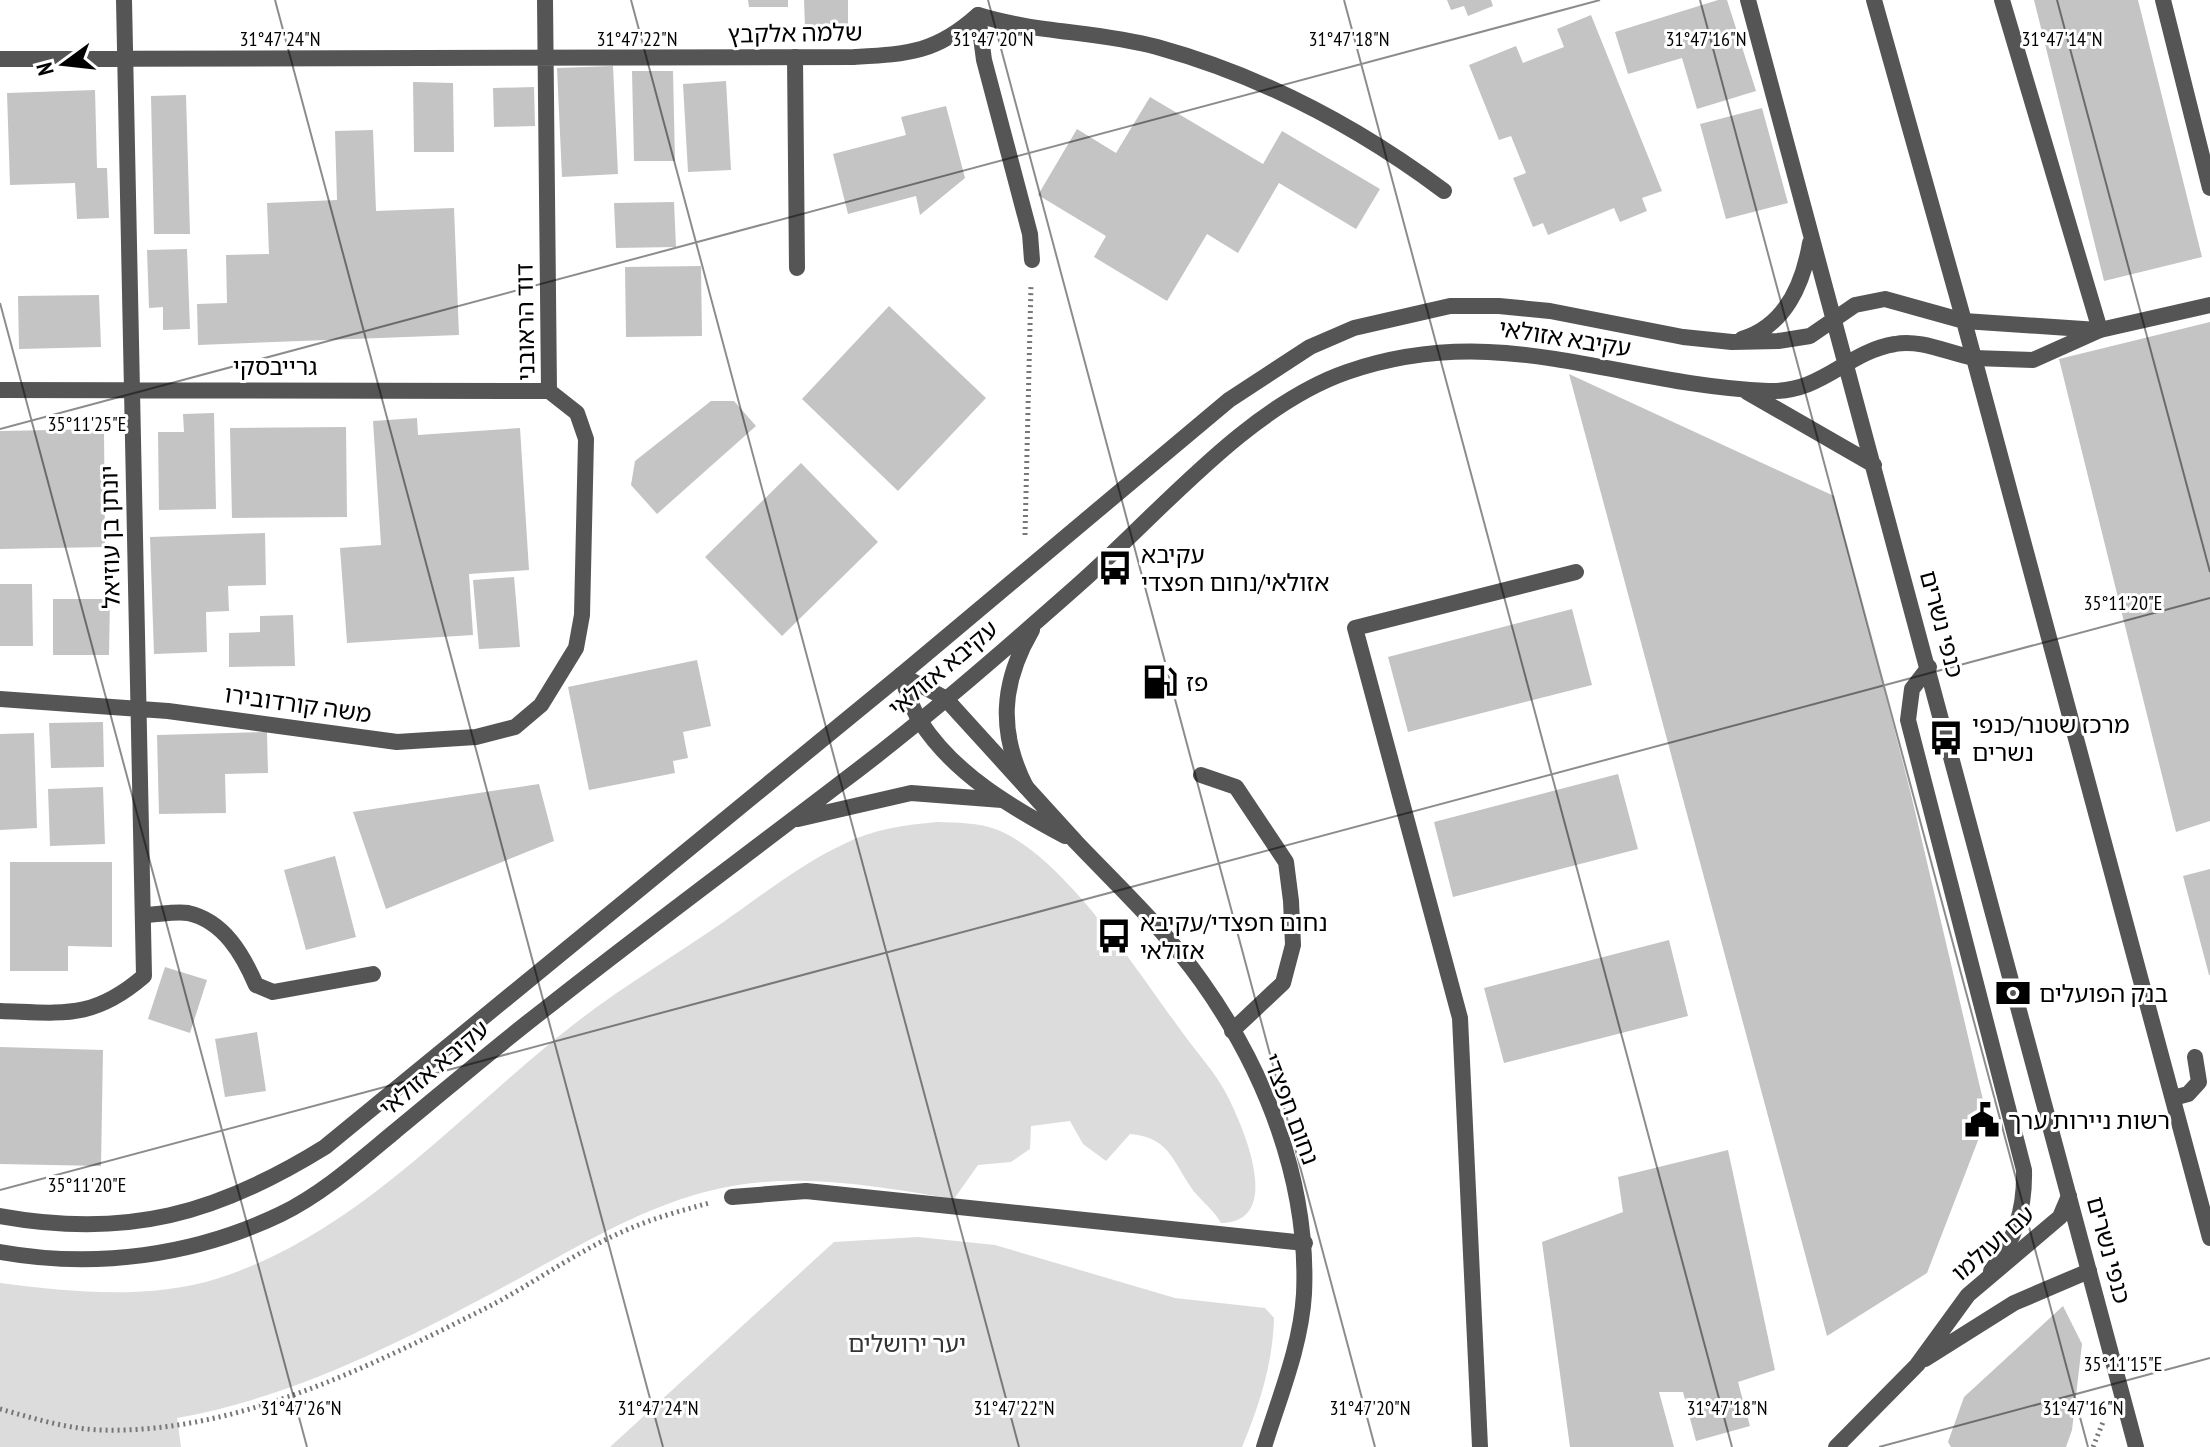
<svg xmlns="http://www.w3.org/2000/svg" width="2210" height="1447" font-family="'PT Sans Narrow','Noto Sans Hebrew',sans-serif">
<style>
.green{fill:#dcdcdc}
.building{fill:#c4c4c4}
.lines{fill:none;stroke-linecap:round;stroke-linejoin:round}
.path{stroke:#777;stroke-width:5;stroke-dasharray:2 4;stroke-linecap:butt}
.service{stroke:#555;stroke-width:16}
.minor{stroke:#555;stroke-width:16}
.tertiary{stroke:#555;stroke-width:16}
.ticks{fill:none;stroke:#000;stroke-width:2;stroke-opacity:0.45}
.labels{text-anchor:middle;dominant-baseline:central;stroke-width:6;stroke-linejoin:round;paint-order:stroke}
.street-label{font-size:24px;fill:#000;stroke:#fff}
.poi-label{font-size:24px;fill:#000;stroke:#fff;text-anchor:start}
.park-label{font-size:24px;fill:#333;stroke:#fff}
.ticks-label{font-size:20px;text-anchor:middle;fill:#000;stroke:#fff;stroke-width:6;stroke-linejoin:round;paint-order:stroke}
</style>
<rect width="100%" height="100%" fill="#fff"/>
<path class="green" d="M937 822C957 823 978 822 998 830 1065 858 1139 973 1182 1032 1196 1052 1217 1074 1228 1097 1243 1127 1285 1222 1221 1223 1214 1211 1206 1205 1197 1195 1174 1168 1173 1137 1130 1134L1106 1161 1083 1144 1070 1121 1031 1126 1030 1149 1011 1162 978 1165 954 1199C881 1187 807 1173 732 1186 649 1201 580 1246 507 1285 404 1341 292 1398 177 1418L181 1447H0V1283C70 1292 147 1300 216 1279 357 1235 459 1114 573 1025 620 988 673 957 722 923 761 896 801 864 844 844 873 829 905 825 937 822Z
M918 1237 995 1245 1175 1298 1265 1308 1274 1318C1273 1363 1259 1406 1242 1447H610L834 1242Z"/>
<path class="building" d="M748 0H788V7H749Z
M804 0H848V26L805 28Z
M1447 0H1491L1493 6 1468 16 1464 6 1451 10Z
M1718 0H1727L1756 91 1697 109 1682 58 1628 74 1615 32Z
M2034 0H2138L2202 257 2104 281Z
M1591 15 1662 191 1642 198 1647 211 1620 222 1614 208 1548 235 1543 223 1533 227 1513 178 1526 173 1511 136 1499 140 1469 65 1516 46 1523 63 1564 47 1557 29Z
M613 66 618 174 562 177 557 68Z
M632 71H673L675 161H634Z
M726 81 731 170 688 172 683 84Z
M413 82 453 83 454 152H414Z
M534 87 535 126 494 127 493 88Z
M95 90 97 168H107L109 218 77 219 75 183 10 185 7 93Z
M186 95 190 234H154L151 96Z
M1150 97 1263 164 1282 131 1380 189 1356 229 1279 183 1238 253 1207 234 1167 301 1094 257 1106 236 1038 195 1077 129 1116 153Z
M946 106 965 178 920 215 916 196 848 214 833 154 906 135 901 117Z
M1762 108 1788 203 1726 219 1700 124Z
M373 130 376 211 454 208 459 335 198 345 197 304 227 303 226 255 269 254 267 203 337 200 335 131Z
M674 202 676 247 616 248 614 203Z
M187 249 190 329 163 330V307L149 308 147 250Z
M701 266 702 336 626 337 625 267Z
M99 295 101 347 19 349 18 296Z
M889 306 986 398 898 491 802 399Z
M2210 322V821L2176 832 2059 359Z
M1569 374 1834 496 1910 790 1987 1117 1927 1273 1827 1336Z
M711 401H734L756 426 657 514 631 485 635 461Z
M214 413 216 509 159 510 158 432H184L183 414Z
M417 418 418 435 520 428 529 570 469 574 473 635 347 643 340 548 381 545 373 421Z
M346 427 347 517 232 518 230 428Z
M104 429 105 547 0 549V431Z
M801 463 878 542 782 636 705 557Z
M265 533 266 585 228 586 229 611 206 612 207 652 154 654 150 537Z
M514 577 520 647 479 649 473 580Z
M0 584H32L33 646H0Z
M53 599H110L109 655H53Z
M1572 609 1592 685 1408 732 1388 657Z
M293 615 295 666 229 667V633L260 632V616Z
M697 660 711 726 683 732 688 758 673 761 675 773 589 790 568 687Z
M103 722 104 767 51 768 49 723Z
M267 732 268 773 225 774 226 813 159 814 157 735Z
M34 733 37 828 0 830V734Z
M1618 774 1638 849 1453 897 1434 822Z
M539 784 554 841 386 909 353 812Z
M103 787 105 844 50 846 48 789Z
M335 856 356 937 306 950 284 870Z
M10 862H112V947L68 946V971H10Z
M2210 869V975H2209L2183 876Z
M1669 940 1688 1016 1504 1063 1484 988Z
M165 967 207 980 190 1033 148 1019Z
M257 1032 266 1091 225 1097 215 1039Z
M0 1047 103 1050 101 1166 0 1164Z
M1728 1150 1775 1370 1738 1382 1750 1426 1696 1441 1683 1392H1659L1674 1447H1570L1542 1242 1623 1212 1618 1177Z
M2063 1306 2082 1344 2072 1430 2066 1447H1951L1948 1442 1964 1397Z"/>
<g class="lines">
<path class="path" d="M1025 535 1031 285
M0 1409C33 1418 67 1429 101 1430 236 1434 371 1366 490 1306 534 1283 576 1252 622 1232 650 1219 680 1211 709 1203
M2093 1447 2103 1422"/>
<path class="service" d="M2002 0 2100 330
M978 15 984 60 1030 234 1032 260
M795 57 797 268
M1929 667 1912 689 1908 720 2024 1170C2025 1210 2015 1240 1991 1271
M1201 775 1236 787 1286 862 1291 901 1293 945 1283 983 1232 1031
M143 915C156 915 175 911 188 913 224 921 243 955 256 985L273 992 373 974
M2173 1098 2188 1094 2199 1082 2195 1057
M732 1197 806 1191 1305 1243
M1480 1447 1460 1018 1355 628 1576 572"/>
<path class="minor" d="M545 0 549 391
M2163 0 2210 188
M978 15C1036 33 1098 31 1157 47 1262 76 1357 126 1444 191
M0 59 854 57C908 54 936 53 978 15
M1964 321 2098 330
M1974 358 2033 360 2100 330 2210 305
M0 390 549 391 577 413 586 439 582 615 576 648 541 705 515 727 476 737 397 742 168 711 0 699
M901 675 945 698C989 746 1032 794 1076 842 1119 887 1166 931 1202 982 1266 1072 1309 1183 1304 1294 1301 1346 1279 1398 1264 1447
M901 675C907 690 911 708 920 721 954 774 1011 807 1065 836
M0 1011C63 1013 93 1020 144 976L124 0
M1925 1359 2014 1303 2089 1271
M1836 1447 1917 1365 1968 1295 2060 1217 2069 1196"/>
<path class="tertiary" d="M1748 0 2136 1447
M1874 0 1964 321 2210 1238
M1742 339C1785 326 1803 284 1810 243
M1747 392 1874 465
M1026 787C998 732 1001 683 1032 630
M798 819 911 793 1002 800
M0 1216C127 1239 217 1214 325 1147L901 675 1229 400 1310 347 1354 328 1450 306H1499L1550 311 1683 337 1732 342 1778 341 1810 336 1855 305 1885 299 1964 321
M0 1252C95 1269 194 1256 281 1214 322 1194 358 1162 393 1133 443 1092 493 1049 545 1009 641 933 740 860 838 785 921 723 1000 654 1077 586 1157 516 1246 407 1347 372 1500 319 1617 385 1768 391 1823 393 1846 352 1895 344 1921 339 1948 353 1974 358"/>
</g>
<path class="ticks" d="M275 0 663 1447M631 0 1019 1447M988 0 1375 1447M1344 0 1732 1447M1700 0 2088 1447M2057 0 2210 572M0 303 307 1447M0 429 1600 0M0 1190 2210 598M1879 1447 2210 1358"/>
<defs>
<g id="bus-bare" transform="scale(2.76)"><path d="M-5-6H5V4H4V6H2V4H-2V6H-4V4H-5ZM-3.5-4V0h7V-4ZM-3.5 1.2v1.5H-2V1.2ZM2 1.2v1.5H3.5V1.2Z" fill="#000" stroke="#fff" stroke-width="2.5" paint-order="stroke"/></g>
<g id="fuel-bare" transform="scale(2.76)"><path d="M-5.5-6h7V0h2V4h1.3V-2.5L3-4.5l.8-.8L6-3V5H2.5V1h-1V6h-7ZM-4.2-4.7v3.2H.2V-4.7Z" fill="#000" stroke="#fff" stroke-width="2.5" paint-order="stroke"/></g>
<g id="bank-bare" transform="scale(2.76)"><path d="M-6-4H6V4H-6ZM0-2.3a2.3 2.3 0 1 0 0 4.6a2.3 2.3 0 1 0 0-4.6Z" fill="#000" stroke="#fff" stroke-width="2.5" paint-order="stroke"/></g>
<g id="civic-bare" transform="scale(2.76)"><path d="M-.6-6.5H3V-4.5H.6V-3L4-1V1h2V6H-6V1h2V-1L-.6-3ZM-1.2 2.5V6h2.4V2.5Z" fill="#000" stroke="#fff" stroke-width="2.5" paint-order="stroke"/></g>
</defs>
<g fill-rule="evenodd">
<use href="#bus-bare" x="1115" y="568"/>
<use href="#fuel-bare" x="1160" y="682"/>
<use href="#bus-bare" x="1946" y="738"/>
<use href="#bus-bare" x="1114" y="936"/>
<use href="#bank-bare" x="2013" y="993"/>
<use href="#civic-bare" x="1982" y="1120"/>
</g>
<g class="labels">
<g class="street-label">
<text transform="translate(795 33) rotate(-1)">שלמה אלקבץ</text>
<text transform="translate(525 322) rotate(-91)">דוד הראובני</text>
<text transform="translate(1565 338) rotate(9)">עקיבא אזולאי</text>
<text x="275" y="366">גרייבסקי</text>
<text transform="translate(110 537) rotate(-91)">יונתן בן עוזיאל</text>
<text transform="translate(1942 624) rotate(75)">כנפי נשרים</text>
<text transform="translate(943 668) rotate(-40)">עקיבא אזולאי</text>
<text transform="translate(298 704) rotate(8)">משה קורדובירו</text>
<text transform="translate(434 1068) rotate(-40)">עקיבא אזולאי</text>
<text transform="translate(1291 1109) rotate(69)">נחום חפצדי</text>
<text transform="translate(1993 1243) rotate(-41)">עם ועולמו</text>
<text transform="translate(2109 1250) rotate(75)">כנפי נשרים</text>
</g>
<g class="poi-label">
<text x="1141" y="554">עקיבא<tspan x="1141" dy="28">אזולאי/נחום חפצדי</tspan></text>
<text x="1186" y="682">פז</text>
<text x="1972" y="724">מרכז שטנר/כנפי<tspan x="1972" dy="28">נשרים</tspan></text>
<text x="1140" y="922">נחום חפצדי/עקיבא<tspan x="1140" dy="28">אזולאי</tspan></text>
<text x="2039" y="993">בנק הפועלים</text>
<text x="2008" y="1120">רשות ניירות ערך</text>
</g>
<g class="park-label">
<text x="907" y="1343">יער ירושלים</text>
</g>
</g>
<g class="ticks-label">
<text x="2062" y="46">31°47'14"N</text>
<text x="280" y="46">31°47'24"N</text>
<text x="637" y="46">31°47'22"N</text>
<text x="993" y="46">31°47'20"N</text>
<text x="1349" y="46">31°47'18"N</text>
<text x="1706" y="46">31°47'16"N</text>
<text x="87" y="431">35°11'25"E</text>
<text x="2123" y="610">35°11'20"E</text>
<text x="87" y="1192">35°11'20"E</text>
<text x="2123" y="1371">35°11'15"E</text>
<text x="301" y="1415">31°47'26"N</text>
<text x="658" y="1415">31°47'24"N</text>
<text x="1014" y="1415">31°47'22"N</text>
<text x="1370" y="1415">31°47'20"N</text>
<text x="1727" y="1415">31°47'18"N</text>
<text x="2083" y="1415">31°47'16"N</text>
</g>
<g transform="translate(64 64) rotate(255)" stroke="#ffffff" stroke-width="6" paint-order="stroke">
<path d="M0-6L14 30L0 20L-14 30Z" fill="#000000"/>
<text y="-12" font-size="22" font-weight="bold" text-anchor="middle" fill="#000000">N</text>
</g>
</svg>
